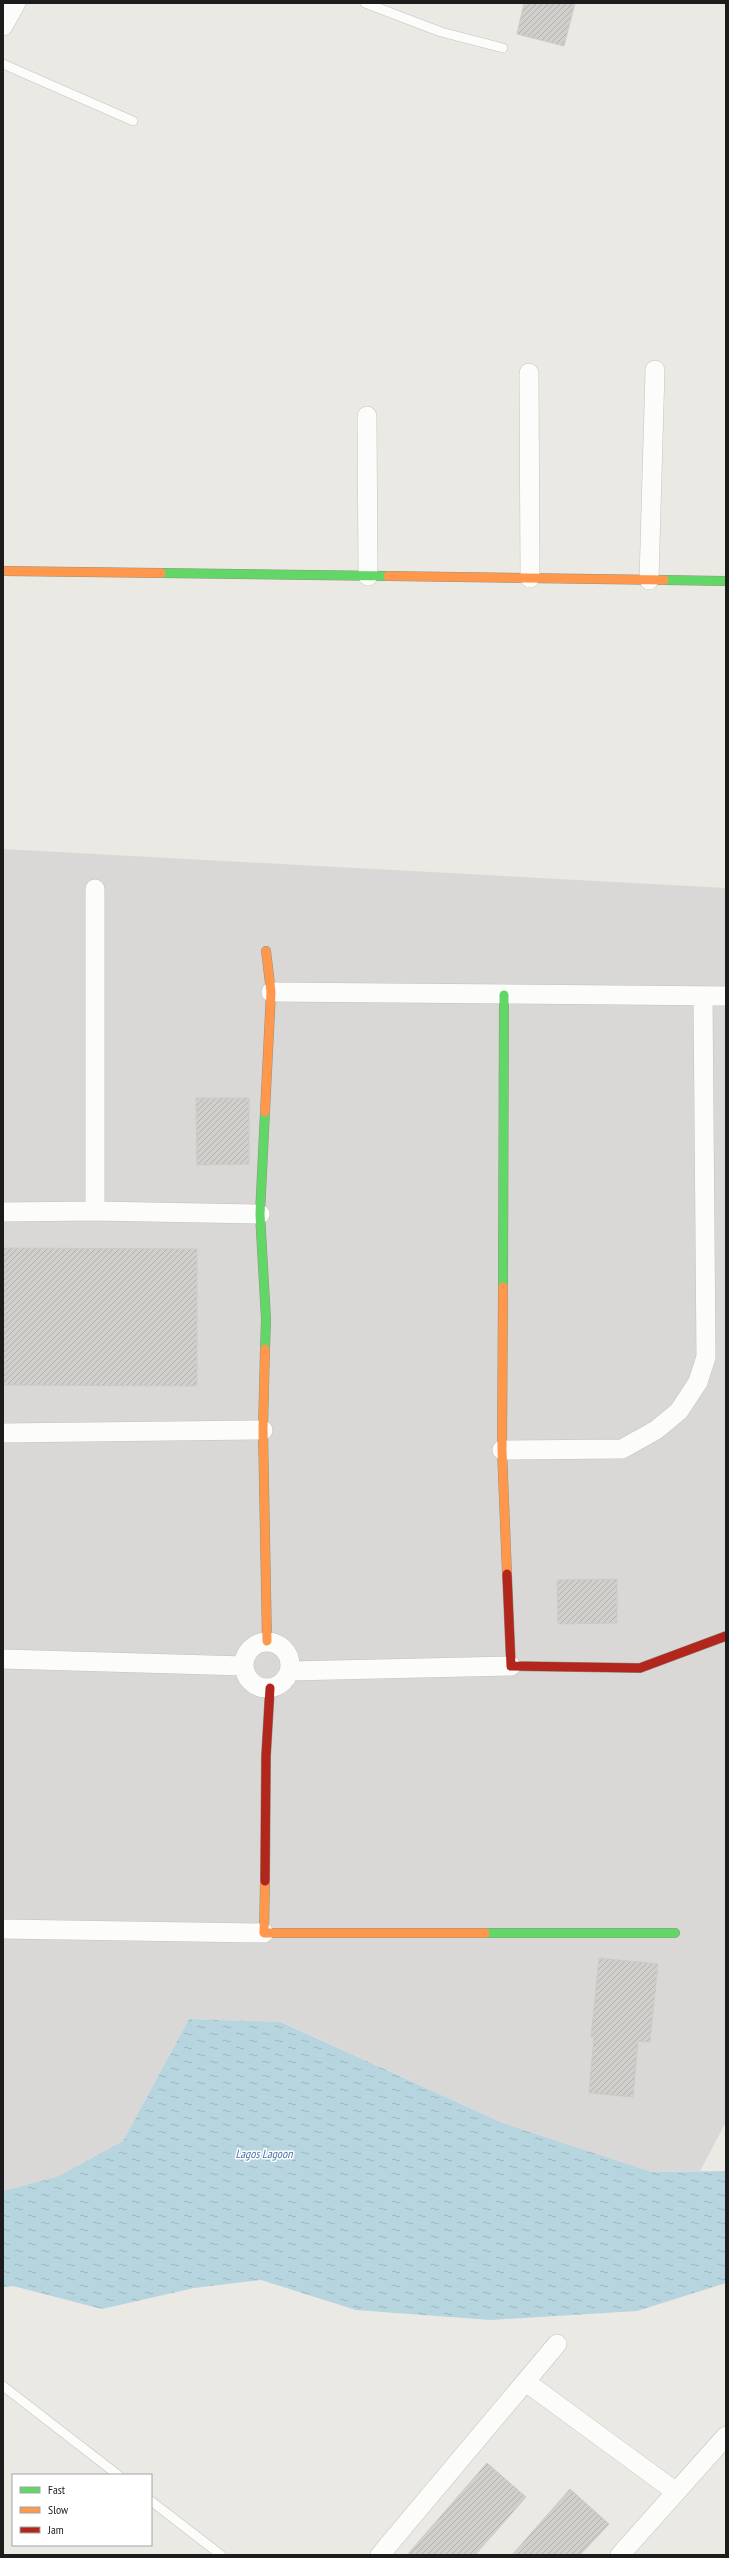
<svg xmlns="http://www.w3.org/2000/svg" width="729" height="2558" font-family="'PT Sans Narrow',sans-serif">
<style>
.residential{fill:#dad8d6}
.water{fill:url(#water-ripples)}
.building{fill:url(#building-hatch);stroke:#cecbc6}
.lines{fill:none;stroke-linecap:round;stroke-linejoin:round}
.lane-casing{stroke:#c3c2c0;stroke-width:10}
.street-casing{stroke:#c3c2c0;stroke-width:20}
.fast-casing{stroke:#92947c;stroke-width:10}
.slow-casing{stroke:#92947c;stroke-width:10}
.jam-casing{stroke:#92947c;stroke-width:10}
.lane{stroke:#fcfcfb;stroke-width:9}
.street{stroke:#fcfcfb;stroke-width:19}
.fast{stroke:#63d668;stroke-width:9}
.slow{stroke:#ff974d;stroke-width:9}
.jam{stroke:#b3261e;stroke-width:9}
.labels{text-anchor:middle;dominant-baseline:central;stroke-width:3;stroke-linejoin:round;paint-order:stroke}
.water-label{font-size:12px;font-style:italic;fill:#4777ad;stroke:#fff}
</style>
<defs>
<pattern id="water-ripples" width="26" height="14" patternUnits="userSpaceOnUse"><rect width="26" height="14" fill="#b6d5df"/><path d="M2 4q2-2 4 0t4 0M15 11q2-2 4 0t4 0" fill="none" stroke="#9cb6bf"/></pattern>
<pattern id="building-hatch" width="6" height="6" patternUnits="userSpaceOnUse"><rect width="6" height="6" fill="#d1cfcb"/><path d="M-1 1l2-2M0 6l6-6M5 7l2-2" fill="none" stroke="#b3b1ae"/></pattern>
</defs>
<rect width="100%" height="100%" fill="#ebe9e4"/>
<path class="residential" d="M3 849 726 888V2122L700 2171 652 2172 503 2123 282 2022 189 2019 123 2141 59 2176 3 2191Z"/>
<path class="water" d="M189 2019 281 2022 503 2123 652 2172 726 2171V2283L637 2311 491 2320 356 2310 261 2280 194 2288 102 2309 13 2286 3 2287V2191L59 2176 123 2141Z"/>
<path class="building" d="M524 3H575L564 46 517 34Z
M196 1098H249V1164L197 1165Z
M3 1248 197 1249V1386L3 1385Z
M617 1579V1623L558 1624 557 1580Z
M599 1958 658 1964 650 2042 638 2041 633 2097 589 2093 594 2037H591Z
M487 2463 526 2497 475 2555H407Z
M570 2489 609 2524 580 2555H512Z"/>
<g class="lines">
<g class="lane-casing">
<path id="lane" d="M365 3 441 32 503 48
M3 64 133 121
M3 2386 118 2475
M151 2501 221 2555"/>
</g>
<g class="street-casing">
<path id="street" d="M3 26 16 3
M529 373 530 578
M367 416 368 576
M649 580 655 370
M95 889V1211
M271 992 726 996
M3 1212 95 1211 260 1214
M3 1433 263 1430
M502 1450 622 1449 656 1430 679 1411 698 1382 706 1357 703 996
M244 1665a23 23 0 1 1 46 0a23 23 0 1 1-46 0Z
M3 1659 244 1666
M290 1671 511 1666
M3 1929 264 1933
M526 2382 676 2492
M380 2555 557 2344
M620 2555 726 2436"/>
</g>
<g class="fast-casing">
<path id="fast" d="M161 573 388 576
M664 580 726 581
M265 1112 260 1214 266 1319 265 1349
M503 1287 504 995
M485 1933H675"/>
</g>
<g class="slow-casing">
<path id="slow" d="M3 571 161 573
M388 576 664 580
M265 1112 271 992 266 951
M503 1287 502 1450 507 1574
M265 1349 263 1430 267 1641
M265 1881 264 1933H485"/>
</g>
<g class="jam-casing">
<path id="jam" d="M507 1574 511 1666 640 1668 726 1636
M265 1881 266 1756 270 1688"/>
</g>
<use href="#lane" class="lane"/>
<use href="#street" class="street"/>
<use href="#fast" class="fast"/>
<use href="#slow" class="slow"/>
<use href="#jam" class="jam"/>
</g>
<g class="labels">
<g class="water-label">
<text x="264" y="2153">Lagos Lagoon</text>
</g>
</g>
<rect width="729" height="2558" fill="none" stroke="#1c1c1c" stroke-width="8"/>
<rect x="12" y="2474" width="140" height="72" fill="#ffffff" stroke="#a4a4a4"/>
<rect x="20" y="2487" width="20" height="6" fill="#63d668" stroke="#a4a4a4"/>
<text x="48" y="2494" font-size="12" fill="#1c1c1c">Fast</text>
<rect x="20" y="2507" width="20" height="6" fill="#ff974d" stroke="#a4a4a4"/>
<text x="48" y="2514" font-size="12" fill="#1c1c1c">Slow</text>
<rect x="20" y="2527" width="20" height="6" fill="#b3261e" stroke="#a4a4a4"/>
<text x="48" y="2534" font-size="12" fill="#1c1c1c">Jam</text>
</svg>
